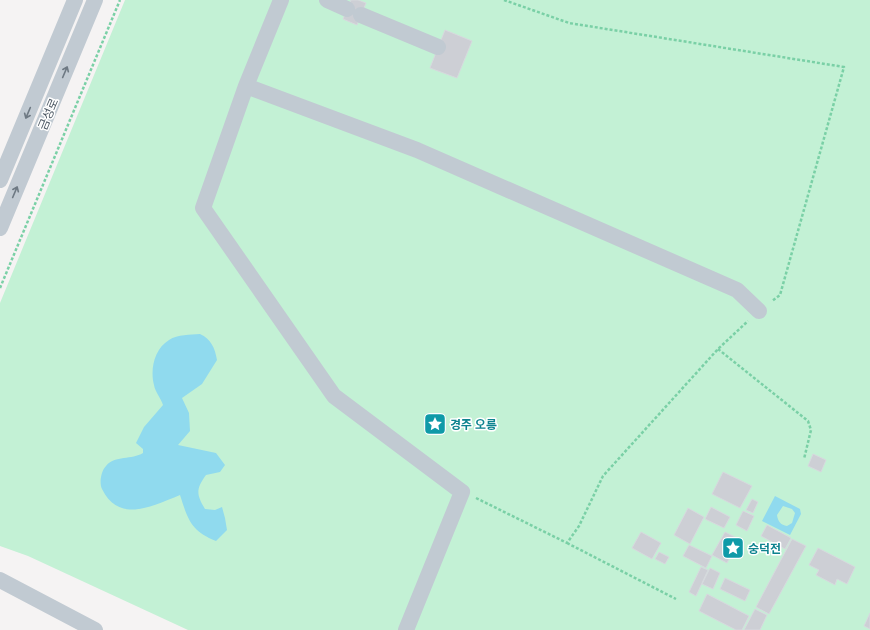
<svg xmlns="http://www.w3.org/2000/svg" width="870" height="630" font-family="'Titillium Web','Noto Sans KR',sans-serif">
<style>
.green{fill:#c3f1d5}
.water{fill:#90daee;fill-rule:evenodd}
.building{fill:#cdcfd5;stroke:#d7d9de}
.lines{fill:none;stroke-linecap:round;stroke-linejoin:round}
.path{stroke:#7ad0a6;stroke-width:2.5;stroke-dasharray:3 2;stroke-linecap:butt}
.minor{stroke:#c1cad2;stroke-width:16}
.oneway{stroke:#6e7983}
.labels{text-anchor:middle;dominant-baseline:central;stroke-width:3;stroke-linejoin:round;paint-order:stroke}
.street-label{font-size:12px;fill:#4a5661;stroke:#fff}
.culture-label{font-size:12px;font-weight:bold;fill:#0d838f;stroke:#fff;text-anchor:start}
</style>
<rect width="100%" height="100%" fill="#f5f3f3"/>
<path class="green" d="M125 0H870V630H188L28 556 0 546V303Z"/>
<path class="water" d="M200 334C211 339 215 348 217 360L202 384 182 398 189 413 190 431 178 445 216 453 225 465 220 472 206 475C196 489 196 494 205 509L215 510 222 507 225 518 227 530 216 541C191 531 188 520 180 495 153 506 119 524 102 489 99 483 101 471 106 466 115 455 132 460 143 453V449L136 443 144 427 163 405C161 398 155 392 154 385 150 370 154 349 169 340 178 334 190 335 200 334Z
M775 496 800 509 801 514 790 535 762 521ZM783 506 792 509 795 513 792 523 787 526C781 525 778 522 777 515Z"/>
<path class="building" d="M351 0H358L366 3 357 25 343 19Z
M445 30 472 41 457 78 430 68Z
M813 454 826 460 821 472 808 466Z
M723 472 752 486 740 508 712 494Z
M752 499 758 502 753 513 746 510Z
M711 507 730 517 724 528 705 519Z
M688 508 704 517 690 544 674 535Z
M743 511 754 516 747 531 736 525Z
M767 525 791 538 785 549 761 536Z
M641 532 661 543 652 559 632 548Z
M725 532 739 539 727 563 712 555Z
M792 539 806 546 769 614 756 607Z
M689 545 712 556 706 568 683 556Z
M818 548 855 567 847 584 837 579 835 585 816 575 819 570 809 565Z
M659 552 669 557 665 564 655 559Z
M701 567 708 570 696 596 689 592Z
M710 568 720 573 713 589 702 584Z
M725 578 750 590 745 601 720 589Z
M707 594 749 616 742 630H736L699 611Z
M755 609 767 615 760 630H744Z
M870 613V629L864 626Z"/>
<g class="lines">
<path class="path" d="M504 0 569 23 844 67 780 295 772 301
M0 288 120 0
M718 349 808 421 811 430 804 459
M476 498 567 543 579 526 603 476 718 349 748 321
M567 543 676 599"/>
<path class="minor" d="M281 0 246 86 203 208 334 396 462 492 406 630
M327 0 347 9
M361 15 438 47
M246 86 417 150 737 290 759 311
M0 180 75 0
M0 228 95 0
M0 580 95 630"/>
</g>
<defs><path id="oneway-shaft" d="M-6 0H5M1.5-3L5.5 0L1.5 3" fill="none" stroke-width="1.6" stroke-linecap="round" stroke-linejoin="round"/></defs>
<g class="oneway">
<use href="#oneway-shaft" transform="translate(65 72) rotate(-67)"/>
<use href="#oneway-shaft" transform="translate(28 113) rotate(113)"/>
<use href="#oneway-shaft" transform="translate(15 192) rotate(-67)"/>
</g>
<defs>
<g id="sight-square" transform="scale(1.15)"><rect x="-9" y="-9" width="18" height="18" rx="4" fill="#0f9aa8" stroke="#fff"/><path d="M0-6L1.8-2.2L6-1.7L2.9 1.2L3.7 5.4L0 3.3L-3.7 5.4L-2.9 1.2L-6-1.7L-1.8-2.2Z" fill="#fff"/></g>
</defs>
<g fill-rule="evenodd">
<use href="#sight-square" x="435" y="424"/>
<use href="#sight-square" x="733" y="548"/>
</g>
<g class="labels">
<g class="street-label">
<text transform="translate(48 114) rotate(-67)">금성로</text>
</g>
<g class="culture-label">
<text x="450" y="424">경주 오릉</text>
<text x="748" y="548">숭덕전</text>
</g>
</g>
</svg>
